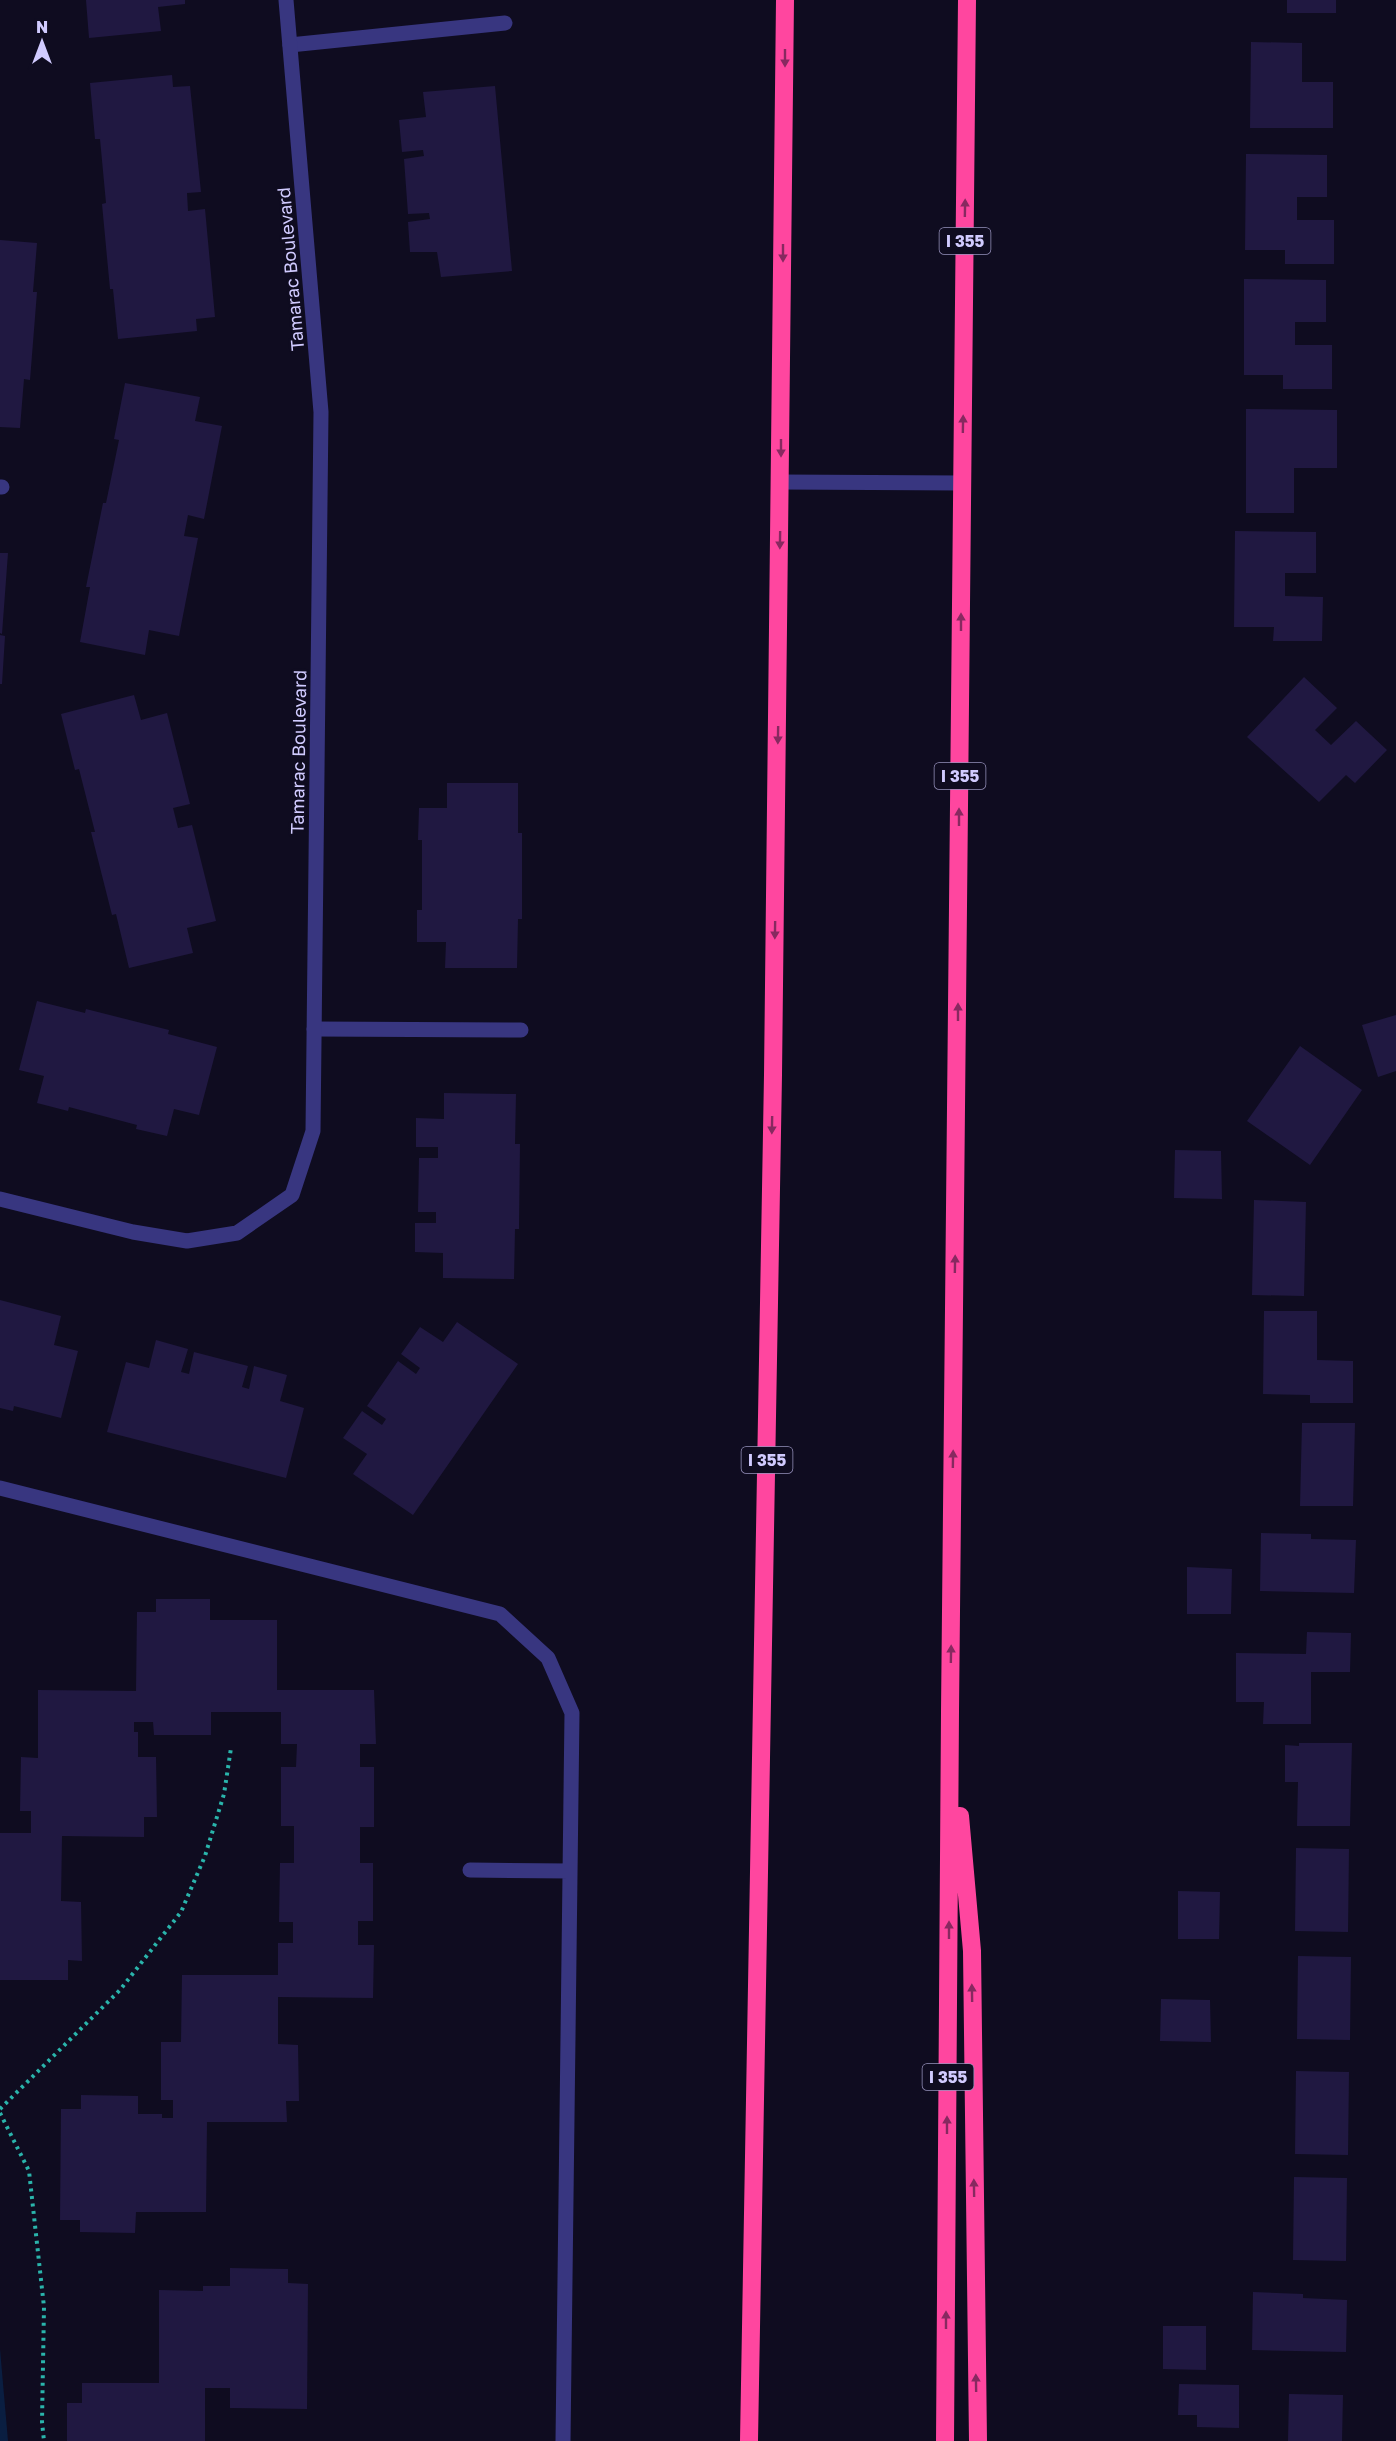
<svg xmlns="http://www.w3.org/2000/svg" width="1396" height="2441" font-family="'Golos Text',sans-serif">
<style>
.water{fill:#0a1e41}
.building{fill:#201841}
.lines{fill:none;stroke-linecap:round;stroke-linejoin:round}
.path{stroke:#2ab4ab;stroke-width:4;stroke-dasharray:3 4.5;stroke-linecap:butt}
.lane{stroke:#383680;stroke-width:15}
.street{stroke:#383680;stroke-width:15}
.highway{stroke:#ff469f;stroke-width:18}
.oneway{fill:#872960}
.labels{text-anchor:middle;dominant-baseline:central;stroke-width:5;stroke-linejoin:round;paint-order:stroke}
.shield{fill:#0f0c20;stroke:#9792bc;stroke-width:1.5}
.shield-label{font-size:16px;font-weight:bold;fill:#d1cbff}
.street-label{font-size:18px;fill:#d1cbff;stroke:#0f0c20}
</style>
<rect width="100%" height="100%" fill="#0f0c20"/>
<path class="water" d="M0 2349 8 2441H0Z"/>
<path class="building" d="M86 0H185V4L158 7 161 31 89 38Z
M1287 0H1336V13H1287Z
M1251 42 1302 43V82H1333V128H1250Z
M172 75 173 87 190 86 201 192 187 193 188 211 205 209 215 317 196 319 197 331 118 339 113 289H110L102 204 106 203 100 139H95L90 83Z
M495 86 512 271 441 277 437 252H410L408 222 430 219 429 213 408 214 404 159 424 156 423 150 402 152 399 120 426 117 423 92Z
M1246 154 1327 155V197H1297V220H1334V264H1285V250H1245Z
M0 240 37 243 33 292H37L30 380 24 379 20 428 0 427Z
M1244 279 1326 280V322H1295V345H1332V389H1283V375H1244Z
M125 383 200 397 195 421 222 426 204 519 188 515 184 536 198 538 179 636 149 630 145 655 80 642 90 587H86L103 503H106L119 440 114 439Z
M1246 409 1337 410V468H1294V513H1246Z
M1235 531 1316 532V573H1285V596L1323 597 1322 641H1273L1274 627H1234Z
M0 553H8L2 634 0 633Z
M0 635 5 636 2 684H0Z
M1304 677 1337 708 1315 730 1331 745 1356 721 1387 750 1355 783 1346 775 1319 802 1247 737Z
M134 695 141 720 167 713 190 804 173 808 178 828 192 825 216 921 187 928 193 953 129 968 116 914 112 915 91 832H95L79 769 75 770 61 714Z
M447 783H518V833H522V919H518L517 968H445L446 942H417V910H422V840H418L419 808H447Z
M37 1001 85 1013 86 1009 169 1030 168 1034 217 1047 199 1115 174 1109 167 1136 136 1129 137 1125 69 1107 68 1111 37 1103 44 1076 19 1070Z
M1396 1015V1071L1378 1077 1362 1025Z
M1300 1046 1362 1090 1310 1165 1247 1121Z
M444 1093 516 1094 515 1144H520L519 1225V1229H515L514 1279 443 1278V1253L415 1252V1223H436V1212H418L419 1158H438V1147H416V1118L444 1119Z
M1175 1150 1221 1151 1222 1199 1174 1198Z
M1254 1200 1306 1202 1304 1296 1252 1295Z
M0 1300 61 1316 54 1345 78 1351 61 1418 14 1406 13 1411 0 1408Z
M1264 1311H1317V1360L1353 1361V1403H1310V1395L1263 1394Z
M457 1322 518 1364 413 1515 353 1474 367 1454 343 1438 362 1411 382 1425 386 1419 367 1406 398 1361 416 1374 420 1368 401 1354 420 1327 443 1342Z
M156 1340 188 1349 181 1372 189 1374 194 1352 248 1366 242 1387 249 1389 254 1366 287 1375 280 1401 304 1408 286 1478 107 1432 126 1362 149 1368Z
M1302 1423H1355L1353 1506H1300Z
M1261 1533 1311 1534V1539L1356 1540 1354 1593 1260 1591Z
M1187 1567 1232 1569 1231 1614H1187Z
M156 1599H210V1620H277V1690H374L376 1744H360V1767H374V1827H360V1863H373V1921H358V1945H374L373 1998 278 1997V2044L298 2045 299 2101H286L287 2122H207L206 2212H136L135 2233 80 2232V2220H60L61 2109H81V2095L138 2096V2114H162V2118H173V2100H161V2042H181L182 1975H278V1943H293V1922H279L280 1863H294V1826H281V1767H296L297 1744H281V1712H211V1735H154L153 1722H134V1732H138V1757H156L157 1817H144V1837L62 1836 61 1901 81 1902 82 1961 68 1960V1980H0V1833H31V1811H20L21 1757 38 1758V1690L136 1691 137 1612H156Z
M1307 1632 1351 1633 1350 1672H1311V1724H1263L1264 1702H1236V1653L1306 1654Z
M1299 1743H1352L1350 1826H1297L1298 1782H1285V1745L1299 1746Z
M1296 1848 1349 1849 1348 1932 1295 1931Z
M1178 1891 1220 1892 1219 1939H1178Z
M1298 1956 1351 1957 1350 2040 1297 2039Z
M1161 1999 1210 2000 1211 2042 1160 2041Z
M1296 2071 1349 2072 1348 2155 1295 2154Z
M1294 2177 1347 2178 1346 2261 1293 2260Z
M230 2268 288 2269V2283L308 2284 307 2409 230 2408V2388H205V2441H67V2403H82V2383H159V2290L203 2291V2286H230Z
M1253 2292 1303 2294V2298L1347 2300 1346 2352 1252 2350Z
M1163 2326H1206V2370L1163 2369Z
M1179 2384 1239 2385V2428L1197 2427V2415H1178Z
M1289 2394 1343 2395 1342 2441H1288Z"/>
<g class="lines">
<path class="path" d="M0 2109 120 1990 181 1912 205 1856 224 1794 231 1748
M0 2113 29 2171 44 2307 42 2422 44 2441"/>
<path class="lane" d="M290 45 505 23
M781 482 962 483
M0 487H2
M314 1029 521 1030
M0 1488 500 1614 548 1658 572 1713 563 2441
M470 1870 570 1871"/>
<path class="street" d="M0 1199 133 1232 187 1241 237 1233 292 1195 313 1131 321 412 286 0"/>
<path class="highway" d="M960 1816 972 1951 978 2441
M749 2441 773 1075 785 0
M945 2441 950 1712 967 0"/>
</g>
<defs><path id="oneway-solid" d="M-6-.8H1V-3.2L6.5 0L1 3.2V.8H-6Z" transform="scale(1.5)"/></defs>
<g class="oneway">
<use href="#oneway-solid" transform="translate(785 58) rotate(90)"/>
<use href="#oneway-solid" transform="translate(965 208) rotate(-89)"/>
<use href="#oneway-solid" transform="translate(783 253) rotate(90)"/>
<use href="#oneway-solid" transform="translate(963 424) rotate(-89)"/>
<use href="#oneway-solid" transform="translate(781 448) rotate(90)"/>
<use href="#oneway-solid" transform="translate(780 540) rotate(91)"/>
<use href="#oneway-solid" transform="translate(961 622) rotate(-90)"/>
<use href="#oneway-solid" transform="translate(778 735) rotate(91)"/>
<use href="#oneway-solid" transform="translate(959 817) rotate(-90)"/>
<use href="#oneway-solid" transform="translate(775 930) rotate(91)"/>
<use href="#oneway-solid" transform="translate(958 1012) rotate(-90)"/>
<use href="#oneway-solid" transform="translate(772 1125) rotate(91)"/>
<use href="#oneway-solid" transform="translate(955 1264) rotate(-89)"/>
<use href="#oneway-solid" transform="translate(953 1459) rotate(-89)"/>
<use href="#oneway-solid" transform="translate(951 1654) rotate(-89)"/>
<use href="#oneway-solid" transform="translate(949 1930) rotate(-90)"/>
<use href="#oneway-solid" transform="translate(972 1993) rotate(-91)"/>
<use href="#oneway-solid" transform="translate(947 2125) rotate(-90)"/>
<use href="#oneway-solid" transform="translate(974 2188) rotate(-91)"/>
<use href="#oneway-solid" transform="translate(946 2320) rotate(-90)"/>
<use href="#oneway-solid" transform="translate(976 2383) rotate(-91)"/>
</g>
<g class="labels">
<g class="shield">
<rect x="939.5" y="228" width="51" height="26" rx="4.5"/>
<rect x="934.5" y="763" width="51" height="26" rx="4.5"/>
<rect x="741.5" y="1447" width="51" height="26" rx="4.5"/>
<rect x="922.5" y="2064" width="51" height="26" rx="4.5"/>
</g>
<g class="shield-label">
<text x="965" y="241">I 355</text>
<text x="960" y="776">I 355</text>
<text x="767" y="1460">I 355</text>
<text x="948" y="2077">I 355</text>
</g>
<g class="street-label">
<text transform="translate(290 269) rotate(-95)">Tamarac Boulevard</text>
<text transform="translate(298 752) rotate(-89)">Tamarac Boulevard</text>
</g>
</g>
<g transform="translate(42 42)" stroke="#0f0c20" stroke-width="4.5" paint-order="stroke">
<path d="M0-4.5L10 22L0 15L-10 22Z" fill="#d1cbff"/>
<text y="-9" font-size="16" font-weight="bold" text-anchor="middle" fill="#d1cbff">N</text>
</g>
</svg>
